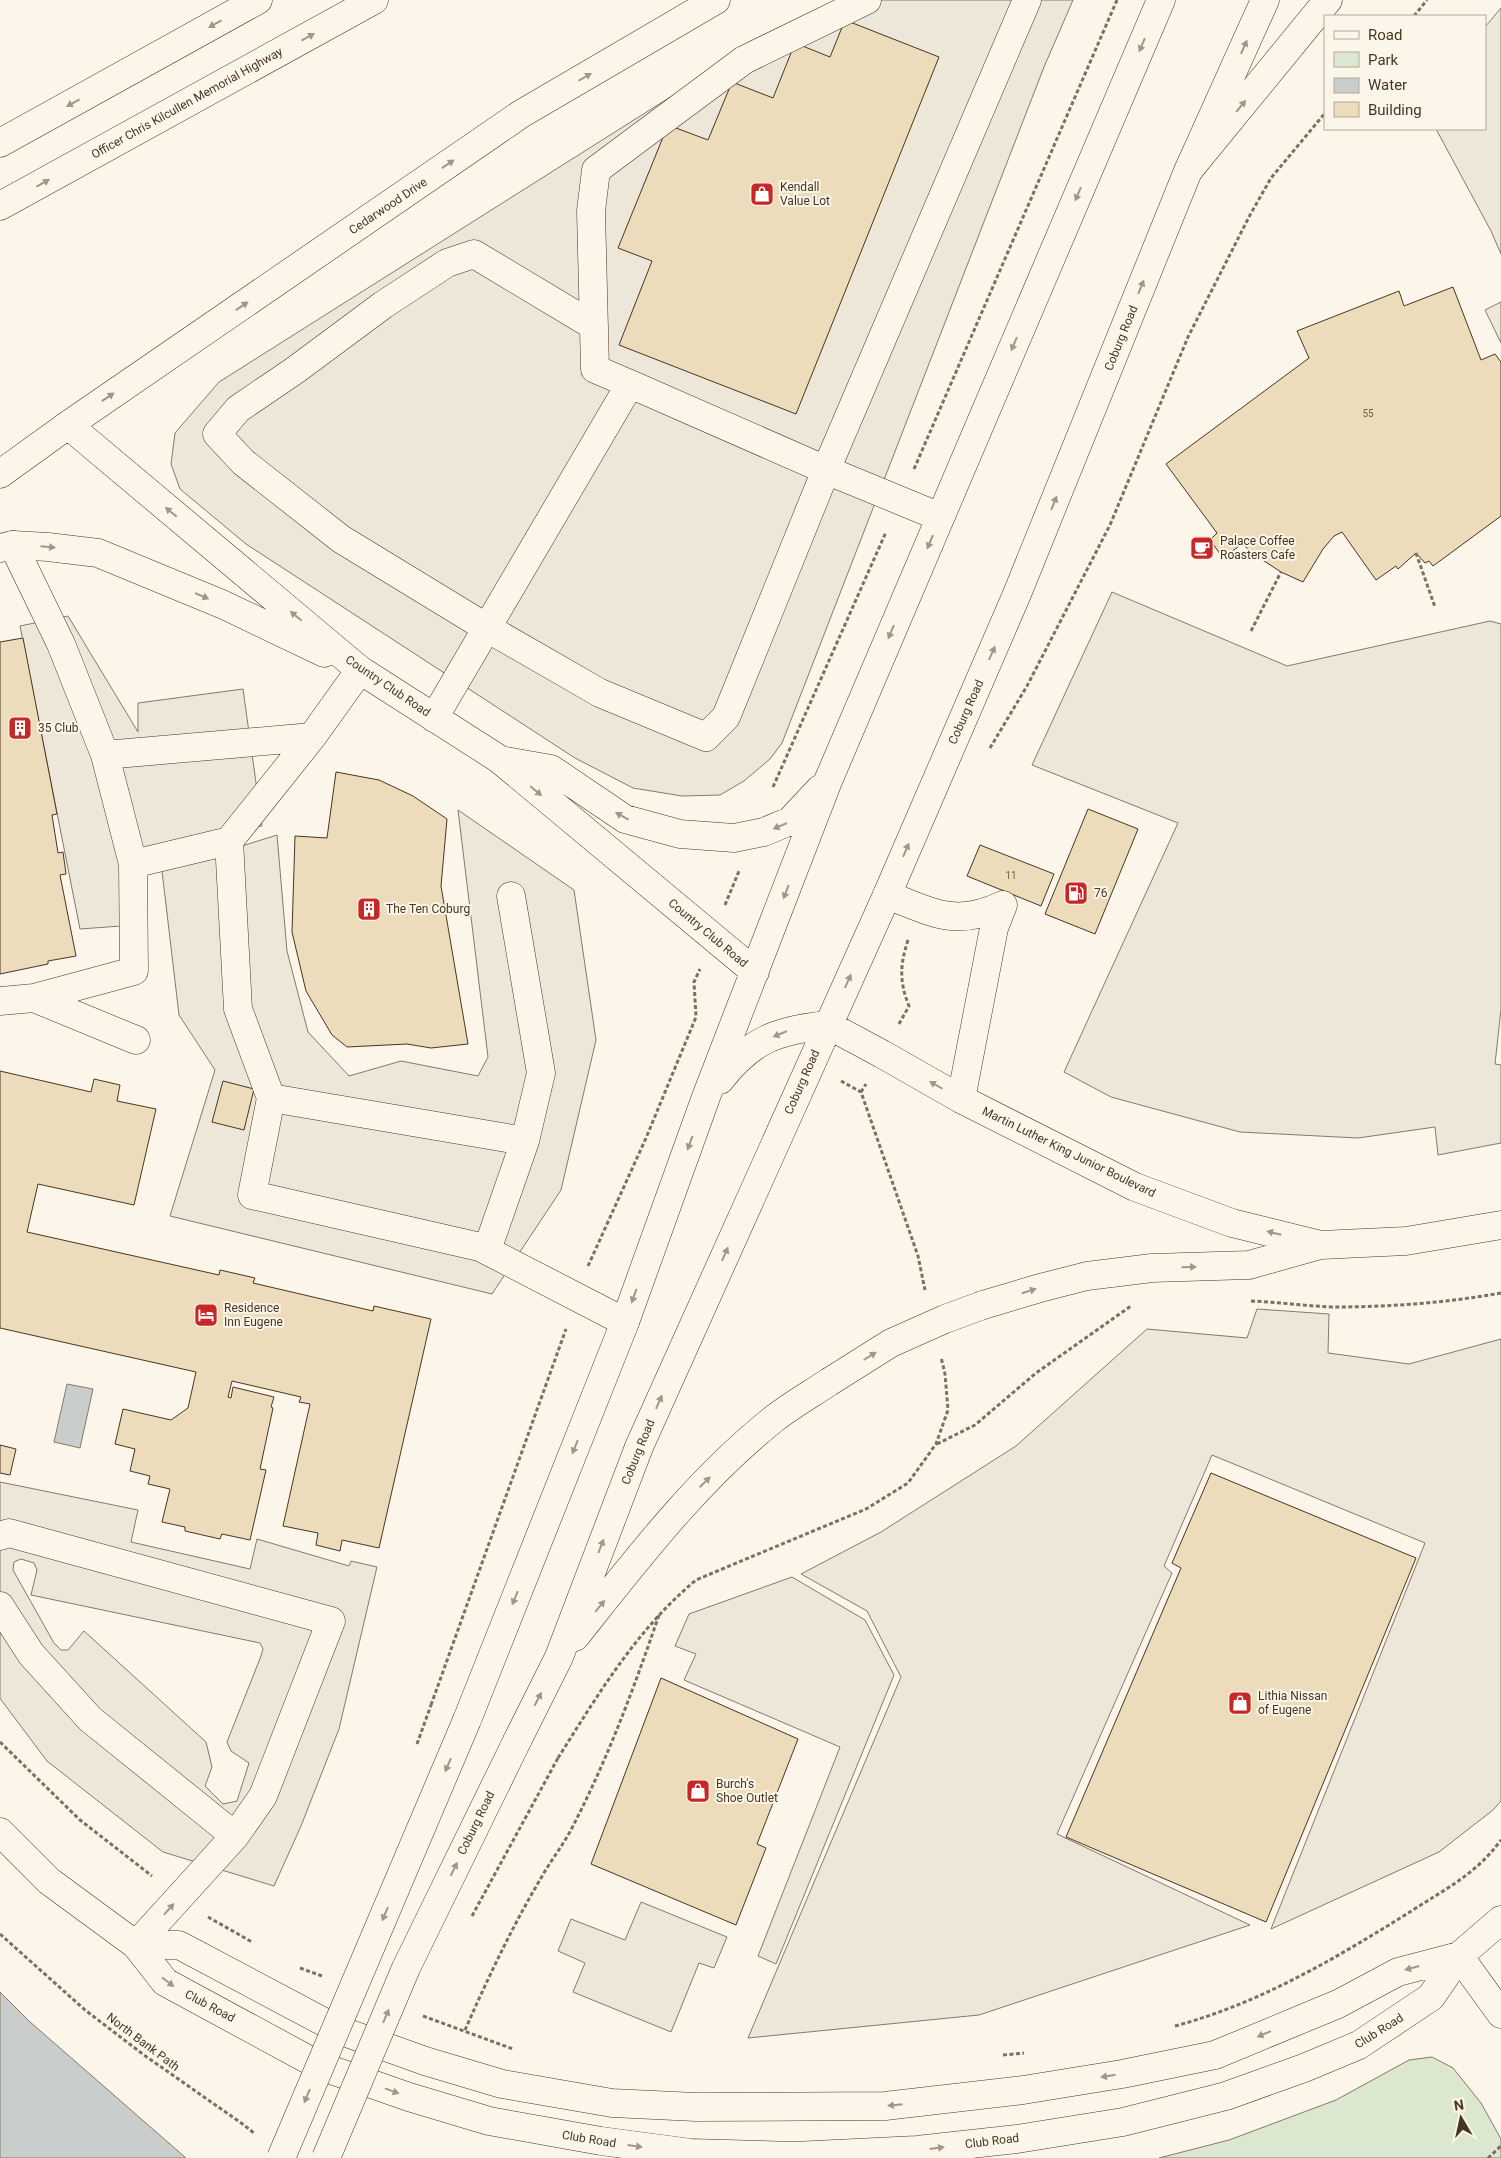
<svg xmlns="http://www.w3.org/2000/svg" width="1501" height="2158" font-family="Roboto,sans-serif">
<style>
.green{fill:#dce7d0;stroke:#887966}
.parking{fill:#ede7d9;stroke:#887966;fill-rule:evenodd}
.water{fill:#c9cecd;stroke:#887966}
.building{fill:#ecdcbc;stroke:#4a3520}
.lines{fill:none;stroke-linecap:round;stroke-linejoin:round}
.minor-casing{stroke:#4a3520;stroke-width:29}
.major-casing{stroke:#4a3520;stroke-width:29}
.highway-casing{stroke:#4a3520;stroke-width:29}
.path{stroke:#7f6f5c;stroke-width:3;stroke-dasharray:4 2.5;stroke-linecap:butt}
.minor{stroke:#fbf6e9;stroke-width:28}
.major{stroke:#fbf6e9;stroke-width:28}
.highway{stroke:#fbf6e9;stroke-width:28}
.major-bridge-casing{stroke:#4a3520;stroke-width:29;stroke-linecap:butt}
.path-bridge{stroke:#7f6f5c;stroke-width:3;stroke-dasharray:4 2.5;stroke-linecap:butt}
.major-bridge{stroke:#fbf6e9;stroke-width:28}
.oneway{fill:#a29684}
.labels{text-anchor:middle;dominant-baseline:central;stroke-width:4;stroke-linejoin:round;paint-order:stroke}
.number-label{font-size:10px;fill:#725f47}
.street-label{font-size:12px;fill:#4a3520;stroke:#fbf6e9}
.poi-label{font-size:12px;fill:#4a3520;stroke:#fbf6e9;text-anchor:start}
</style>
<rect width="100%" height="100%" fill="#fbf6e9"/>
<path class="green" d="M1432 2057 1453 2068 1481 2103 1501 2139V2158H1159L1229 2140 1336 2100 1409 2060Z"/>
<path class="parking" d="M859 0H1073L1044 67 782 743 770 759 744 781 720 795 682 796 633 788 575 758 246 544 180 489 171 464 175 433 219 382 721 65Z
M1501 8V254L1491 231 1436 129H1485V27Z
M1501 302V343L1485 310Z
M1112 592 1287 666 1490 621 1501 624V1009L1495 1064 1501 1065V1143L1438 1155 1435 1127 1358 1138 1240 1132 1111 1097 1064 1072 1178 823 1032 765Z
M68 616 138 732V703L243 689 262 826 128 853 121 926 80 929 20 626Z
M458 810 574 890 596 1040 561 1190 492 1294 170 1216 215 1070 179 1015 162 871 277 835 287 951 308 1032 349 1076 401 1061 478 1076 488 1057Z
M1257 1309 1329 1314 1328 1353 1409 1364 1501 1339V1801L1493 1810 1439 1852 1271 1929 1425 1543 1212 1455 1164 1566 1172 1573 1057 1834 1250 1925 979 2015 748 2038 901 1677 867 1611 801 1574 881 1532 1016 1446 1147 1329 1247 1338Z
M0 1482 138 1510 131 1542 250 1569 257 1539 349 1566 351 1561 377 1567 339 1729 301 1826 274 1886 163 1852 47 1761 2 1701 0 1698ZM21 1559 34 1563 37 1570 31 1595 260 1643 263 1649 261 1656 227 1742 231 1751 249 1763 237 1801 223 1804 205 1786 212 1767 206 1742 84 1631 68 1650H61L54 1643 13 1570 14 1562Z
M792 1577 865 1620 894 1675 776 1964 758 1956 840 1747 684 1680 696 1654 675 1646 689 1614Z
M641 1902 727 1937 714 1968 699 1963 671 2032 573 1992 585 1963 558 1951 571 1919 625 1940Z"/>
<path class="water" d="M67 1384 93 1389 80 1448 54 1442Z
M0 1992 29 2021 186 2158H0Z"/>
<path class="building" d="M845 20 939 57 796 414 619 345 652 261 618 248 668 125 708 140 732 82 773 98 795 43 830 57Z
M1453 287 1481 360 1495 354 1501 362V516L1433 566 1429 561 1425 563 1416 553 1398 569 1396 566 1376 580 1342 532 1334 536 1323 549 1303 582 1281 572 1258 557 1242 544 1223 558 1210 540 1217 533 1166 464 1309 358 1297 331 1399 291 1404 306Z
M23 638 57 814 52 815 58 853 63 852 66 874 60 875 76 956 48 961V964L0 974V642Z
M336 772 379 780 413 796 447 819 441 886 468 1044 431 1048 407 1044 347 1047 332 1035 306 991 292 932 295 836 327 838Z
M1088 809 1138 829 1095 934 1045 914Z
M980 845 1054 874 1041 906 967 876Z
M0 1071 91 1092 94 1079 120 1085 117 1101 156 1109 134 1205 38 1184 27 1232 219 1275 220 1270 255 1278 253 1283 373 1311 374 1306 431 1319 379 1548 342 1540 340 1551 316 1545 318 1533 283 1526 310 1404 299 1402 301 1397 232 1381 228 1397 231 1398 233 1387 274 1397 271 1407 273 1408 260 1469 266 1470 250 1540 222 1534 220 1539 185 1531V1527L162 1522 170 1489 148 1484 150 1476 130 1471 135 1449 115 1444 123 1409 171 1420 188 1408 196 1372 0 1328Z
M223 1081 254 1089 244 1130 212 1122Z
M0 1445 16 1449 10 1475 0 1473Z
M1211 1473 1416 1558 1266 1922 1066 1837 1181 1568 1172 1563Z
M661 1678 798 1739 757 1844 766 1848 736 1925 591 1864Z"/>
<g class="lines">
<g class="minor-casing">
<path id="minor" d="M594 326 474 254 447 263 383 305 294 371 238 409 217 434 243 462 341 539 487 628 600 693 706 737 726 717 826 470 1027 0
M630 384 595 369 591 211 596 170 744 60 867 0
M13 545 61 644 105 755 133 864
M360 670 312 737 229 841 238 1009 271 1098 252 1195 480 1247 625 1322
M434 718 630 384 826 470 940 517
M105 755 312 737
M887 895C932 912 955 928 1003 905
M34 998 136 1040
M0 1001 34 998 134 971 133 864 229 841
M271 1098 525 1141
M961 1099 994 928 1003 905
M487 1250 525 1141 541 1073 511 896
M0 1536 9 1533 331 1621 263 1796 235 1836 136 1945
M0 1606 31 1654 90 1719 235 1836
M1459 1956 1501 2014"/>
</g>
<g class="major-casing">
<path id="major" d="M68 425 360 670 499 759 755 972
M0 474 68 425 521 114 716 0
M0 548 13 545 48 547 98 553 224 605 324 653
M500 760 551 769 625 819 680 834 734 838 764 832 790 821 820 789
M828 1025 882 1054 961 1099 1135 1187 1232 1223 1321 1245 1406 1241 1501 1225
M720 1080C752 1039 778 1030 828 1025
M983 1305 1040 1288 1087 1276 1152 1268 1249 1265 1320 1245
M575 1637C637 1559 697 1480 775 1418 792 1405 811 1394 829 1382
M467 1720 625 1322 706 1097 828 781 1161 0
M517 1741 559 1657 639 1447 887 895 1017 594 1188 171 1265 0
M0 1832 49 1881 136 1945 165 1982 320 2066 409 2097 489 2121 601 2141 691 2153 794 2156 917 2150 1017 2139 1123 2122 1226 2096 1304 2068 1359 2045 1431 1997 1459 1956 1501 1920
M136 1945H179L339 2030 425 2061 502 2084 612 2103 696 2107 885 2106 1023 2090 1122 2074 1215 2055 1338 2004 1398 1972 1459 1956"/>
</g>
<g class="highway-casing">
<path id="highway" d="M0 143 258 0
M1188 171 1328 0
M0 206 374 0"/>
</g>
<path class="path" d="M1414 16 1427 0
M914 469 1117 0
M1416 553 1435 607
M1251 631 1281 572
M990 748 1027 686 1110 525 1188 337 1250 215 1271 178 1325 113
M773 787 886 532
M725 905 739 871
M899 1024 909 1006C899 981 900 965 908 940
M841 1081 861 1092 918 1256 925 1290
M861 1092 866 1084
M588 1266 646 1138 696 1017 694 982 700 969
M1251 1301C1278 1302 1305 1306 1332 1307 1389 1307 1445 1303 1501 1293
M937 1444 975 1425 1036 1373 1131 1306
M431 1705 566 1329
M0 1742 80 1820 152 1876
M558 1758C599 1693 637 1629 696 1580L866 1509 908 1483 936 1444 948 1410 945 1374 941 1357
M208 1917 252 1942
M0 1934 85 2010 144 2055 244 2125 255 2134
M300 1968 322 1976
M423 2016 513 2049
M1175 2026C1261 2003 1338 1957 1413 1910 1447 1888 1476 1874 1501 1840
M465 2030C488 1978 512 1927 541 1878 551 1860 564 1844 573 1826 608 1758 634 1688 659 1615
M1003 2055 1024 2053
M1488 2158 1501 2146"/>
<use href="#minor" class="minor"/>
<use href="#major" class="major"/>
<use href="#highway" class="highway"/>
<g class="major-bridge-casing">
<path id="major-bridge" d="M829 1382 891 1343 945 1319 983 1305
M281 2158 467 1720
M326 2158 406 1968 517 1741"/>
</g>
<path class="path-bridge" d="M417 1744 431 1705
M472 1916 558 1758"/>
<use href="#major-bridge" class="major-bridge"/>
</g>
<defs><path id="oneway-solid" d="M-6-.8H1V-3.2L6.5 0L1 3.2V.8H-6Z" transform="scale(1.25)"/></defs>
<g class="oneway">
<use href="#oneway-solid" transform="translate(215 24) rotate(151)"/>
<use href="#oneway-solid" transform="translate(308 37) rotate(-29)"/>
<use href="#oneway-solid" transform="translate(1142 45) rotate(113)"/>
<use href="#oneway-solid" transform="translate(1244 47) rotate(-66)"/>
<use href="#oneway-solid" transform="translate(585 77) rotate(-30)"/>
<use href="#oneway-solid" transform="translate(73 103) rotate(151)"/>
<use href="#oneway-solid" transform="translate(1241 106) rotate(-51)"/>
<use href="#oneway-solid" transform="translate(448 164) rotate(-34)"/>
<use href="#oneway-solid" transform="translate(43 183) rotate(-29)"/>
<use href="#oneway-solid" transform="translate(1078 194) rotate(113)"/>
<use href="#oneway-solid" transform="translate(1141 287) rotate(-68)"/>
<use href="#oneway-solid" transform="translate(242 306) rotate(-34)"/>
<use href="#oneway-solid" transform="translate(1014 344) rotate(113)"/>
<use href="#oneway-solid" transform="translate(108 397) rotate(-34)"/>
<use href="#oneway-solid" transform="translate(1054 503) rotate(-68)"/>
<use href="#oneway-solid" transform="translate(171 512) rotate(-140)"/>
<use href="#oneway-solid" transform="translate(930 542) rotate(113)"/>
<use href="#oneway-solid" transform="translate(48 547) rotate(5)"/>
<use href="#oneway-solid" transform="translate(202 596) rotate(23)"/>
<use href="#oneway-solid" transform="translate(296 616) rotate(-140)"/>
<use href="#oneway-solid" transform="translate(891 632) rotate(113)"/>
<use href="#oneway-solid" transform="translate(992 653) rotate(-66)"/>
<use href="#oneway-solid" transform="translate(536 791) rotate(40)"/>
<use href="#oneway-solid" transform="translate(622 816) rotate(-151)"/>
<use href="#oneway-solid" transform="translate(780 826) rotate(157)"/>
<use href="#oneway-solid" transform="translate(906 850) rotate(-67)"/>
<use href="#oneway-solid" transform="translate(786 892) rotate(111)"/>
<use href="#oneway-solid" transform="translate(848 981) rotate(-66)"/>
<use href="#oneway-solid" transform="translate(780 1034) rotate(158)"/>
<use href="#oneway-solid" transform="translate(936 1085) rotate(-150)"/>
<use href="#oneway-solid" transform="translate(690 1143) rotate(110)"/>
<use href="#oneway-solid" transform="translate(1274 1233) rotate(-166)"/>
<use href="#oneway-solid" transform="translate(725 1254) rotate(-66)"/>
<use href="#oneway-solid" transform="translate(1189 1267) rotate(-2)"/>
<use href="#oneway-solid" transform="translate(1029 1291) rotate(-17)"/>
<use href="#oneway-solid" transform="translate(634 1296) rotate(110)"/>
<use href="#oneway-solid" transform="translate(870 1356) rotate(-32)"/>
<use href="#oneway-solid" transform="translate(659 1402) rotate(-66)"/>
<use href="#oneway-solid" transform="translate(575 1447) rotate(112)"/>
<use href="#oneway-solid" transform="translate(705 1482) rotate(-45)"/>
<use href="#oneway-solid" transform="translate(601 1546) rotate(-69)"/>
<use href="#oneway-solid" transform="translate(515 1598) rotate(112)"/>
<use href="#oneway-solid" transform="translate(600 1606) rotate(-51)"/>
<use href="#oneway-solid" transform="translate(538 1699) rotate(-63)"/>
<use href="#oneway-solid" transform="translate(448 1765) rotate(113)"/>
<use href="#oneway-solid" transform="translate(454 1869) rotate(-64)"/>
<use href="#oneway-solid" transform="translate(169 1909) rotate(-48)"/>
<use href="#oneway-solid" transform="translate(385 1914) rotate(113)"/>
<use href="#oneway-solid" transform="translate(1412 1968) rotate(165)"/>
<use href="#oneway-solid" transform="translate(168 1982) rotate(37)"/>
<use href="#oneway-solid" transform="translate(386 2016) rotate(-67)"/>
<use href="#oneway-solid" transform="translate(1264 2034) rotate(157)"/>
<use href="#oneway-solid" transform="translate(1108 2076) rotate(171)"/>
<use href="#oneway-solid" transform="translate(392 2091) rotate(20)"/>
<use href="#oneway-solid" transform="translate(307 2096) rotate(113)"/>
<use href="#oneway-solid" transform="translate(895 2105) rotate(174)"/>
<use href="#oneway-solid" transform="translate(635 2146) rotate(8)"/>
<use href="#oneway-solid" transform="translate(937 2148) rotate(-7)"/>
</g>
<defs>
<g id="shop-square" transform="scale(1.25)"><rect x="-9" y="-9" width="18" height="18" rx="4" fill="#c62828" stroke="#fbf6e9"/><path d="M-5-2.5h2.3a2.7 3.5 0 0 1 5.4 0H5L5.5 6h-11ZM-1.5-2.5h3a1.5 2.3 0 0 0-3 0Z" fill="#fff"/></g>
<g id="cafe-square" transform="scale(1.25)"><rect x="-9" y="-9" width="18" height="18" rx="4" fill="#c62828" stroke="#fbf6e9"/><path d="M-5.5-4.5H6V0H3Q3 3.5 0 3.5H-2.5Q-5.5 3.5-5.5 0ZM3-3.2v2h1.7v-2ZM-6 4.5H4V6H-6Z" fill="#fff"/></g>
<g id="building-square" transform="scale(1.25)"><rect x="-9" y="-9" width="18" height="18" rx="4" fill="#c62828" stroke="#fbf6e9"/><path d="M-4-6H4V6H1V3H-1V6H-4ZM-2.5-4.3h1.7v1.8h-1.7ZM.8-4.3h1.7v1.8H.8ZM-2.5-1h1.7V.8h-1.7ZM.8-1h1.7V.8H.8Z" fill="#fff"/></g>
<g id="fuel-square" transform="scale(1.25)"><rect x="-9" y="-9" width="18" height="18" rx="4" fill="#c62828" stroke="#fbf6e9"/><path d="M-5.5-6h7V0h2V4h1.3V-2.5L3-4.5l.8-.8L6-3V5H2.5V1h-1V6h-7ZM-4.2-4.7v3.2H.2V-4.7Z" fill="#fff"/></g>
<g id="hotel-square" transform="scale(1.25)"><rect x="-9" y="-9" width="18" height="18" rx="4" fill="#c62828" stroke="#fbf6e9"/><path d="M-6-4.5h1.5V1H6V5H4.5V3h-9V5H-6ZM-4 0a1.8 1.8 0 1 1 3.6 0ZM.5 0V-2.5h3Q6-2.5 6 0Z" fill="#fff"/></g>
</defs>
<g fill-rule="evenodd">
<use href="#shop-square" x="762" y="194"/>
<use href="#cafe-square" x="1202" y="548"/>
<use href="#building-square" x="20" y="728"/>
<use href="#fuel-square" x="1076" y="893"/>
<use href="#building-square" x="369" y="909"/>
<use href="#hotel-square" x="206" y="1315"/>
<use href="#shop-square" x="1240" y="1703"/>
<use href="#shop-square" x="698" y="1791"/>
</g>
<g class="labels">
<g class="number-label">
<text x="1368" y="413">55</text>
<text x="1011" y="875">11</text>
</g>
<g class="street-label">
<text transform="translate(187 103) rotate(-29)">Officer Chris Kilcullen Memorial Highway</text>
<text transform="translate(388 206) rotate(-34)">Cedarwood Drive</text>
<text transform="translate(1121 338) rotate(-68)">Coburg Road</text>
<text transform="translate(388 686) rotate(34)">Country Club Road</text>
<text transform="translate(966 712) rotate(-66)">Coburg Road</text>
<text transform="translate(708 933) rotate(40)">Country Club Road</text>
<text transform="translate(802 1082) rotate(-66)">Coburg Road</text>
<text transform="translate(1069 1152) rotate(26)">Martin Luther King Junior Boulevard</text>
<text transform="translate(638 1452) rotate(-68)">Coburg Road</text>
<text transform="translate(476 1823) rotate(-64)">Coburg Road</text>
<text transform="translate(210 2006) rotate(28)">Club Road</text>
<text transform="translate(1379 2031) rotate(-32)">Club Road</text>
<text transform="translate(143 2042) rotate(37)">North Bank Path</text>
<text transform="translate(589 2139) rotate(9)">Club Road</text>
<text transform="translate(992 2141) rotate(-7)">Club Road</text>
</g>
<g class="poi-label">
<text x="780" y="187">Kendall<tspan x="780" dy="14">Value Lot</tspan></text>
<text x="1220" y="541">Palace Coffee<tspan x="1220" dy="14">Roasters Cafe</tspan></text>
<text x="38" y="728">35 Club</text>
<text x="1094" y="893">76</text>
<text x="386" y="909">The Ten Coburg</text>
<text x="224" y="1308">Residence<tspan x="224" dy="14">Inn Eugene</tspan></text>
<text x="1258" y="1696">Lithia Nissan<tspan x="1258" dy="14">of Eugene</tspan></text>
<text x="716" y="1784">Burch's<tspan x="716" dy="14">Shoe Outlet</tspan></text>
</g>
</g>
<rect x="1324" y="15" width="162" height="115" fill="#fbf6e9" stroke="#b4a999"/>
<rect x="1334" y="31" width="25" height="8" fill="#fbf6e9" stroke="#b4a999"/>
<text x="1368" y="40" font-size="15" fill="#4a3520">Road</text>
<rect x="1334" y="52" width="25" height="15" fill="#dce7d0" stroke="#b4a999"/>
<text x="1368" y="65" font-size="15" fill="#4a3520">Park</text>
<rect x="1334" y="78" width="25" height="15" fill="#c9cecd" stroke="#b4a999"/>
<text x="1368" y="90" font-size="15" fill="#4a3520">Water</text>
<rect x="1334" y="102" width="25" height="15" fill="#ecdcbc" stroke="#b4a999"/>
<text x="1368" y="115" font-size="15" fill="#4a3520">Building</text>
<g transform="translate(1461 2118) rotate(351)" stroke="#fbf6e9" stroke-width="4" paint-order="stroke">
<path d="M0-4L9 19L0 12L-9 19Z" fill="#4a3520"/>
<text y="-8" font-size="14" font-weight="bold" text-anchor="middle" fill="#4a3520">N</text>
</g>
</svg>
